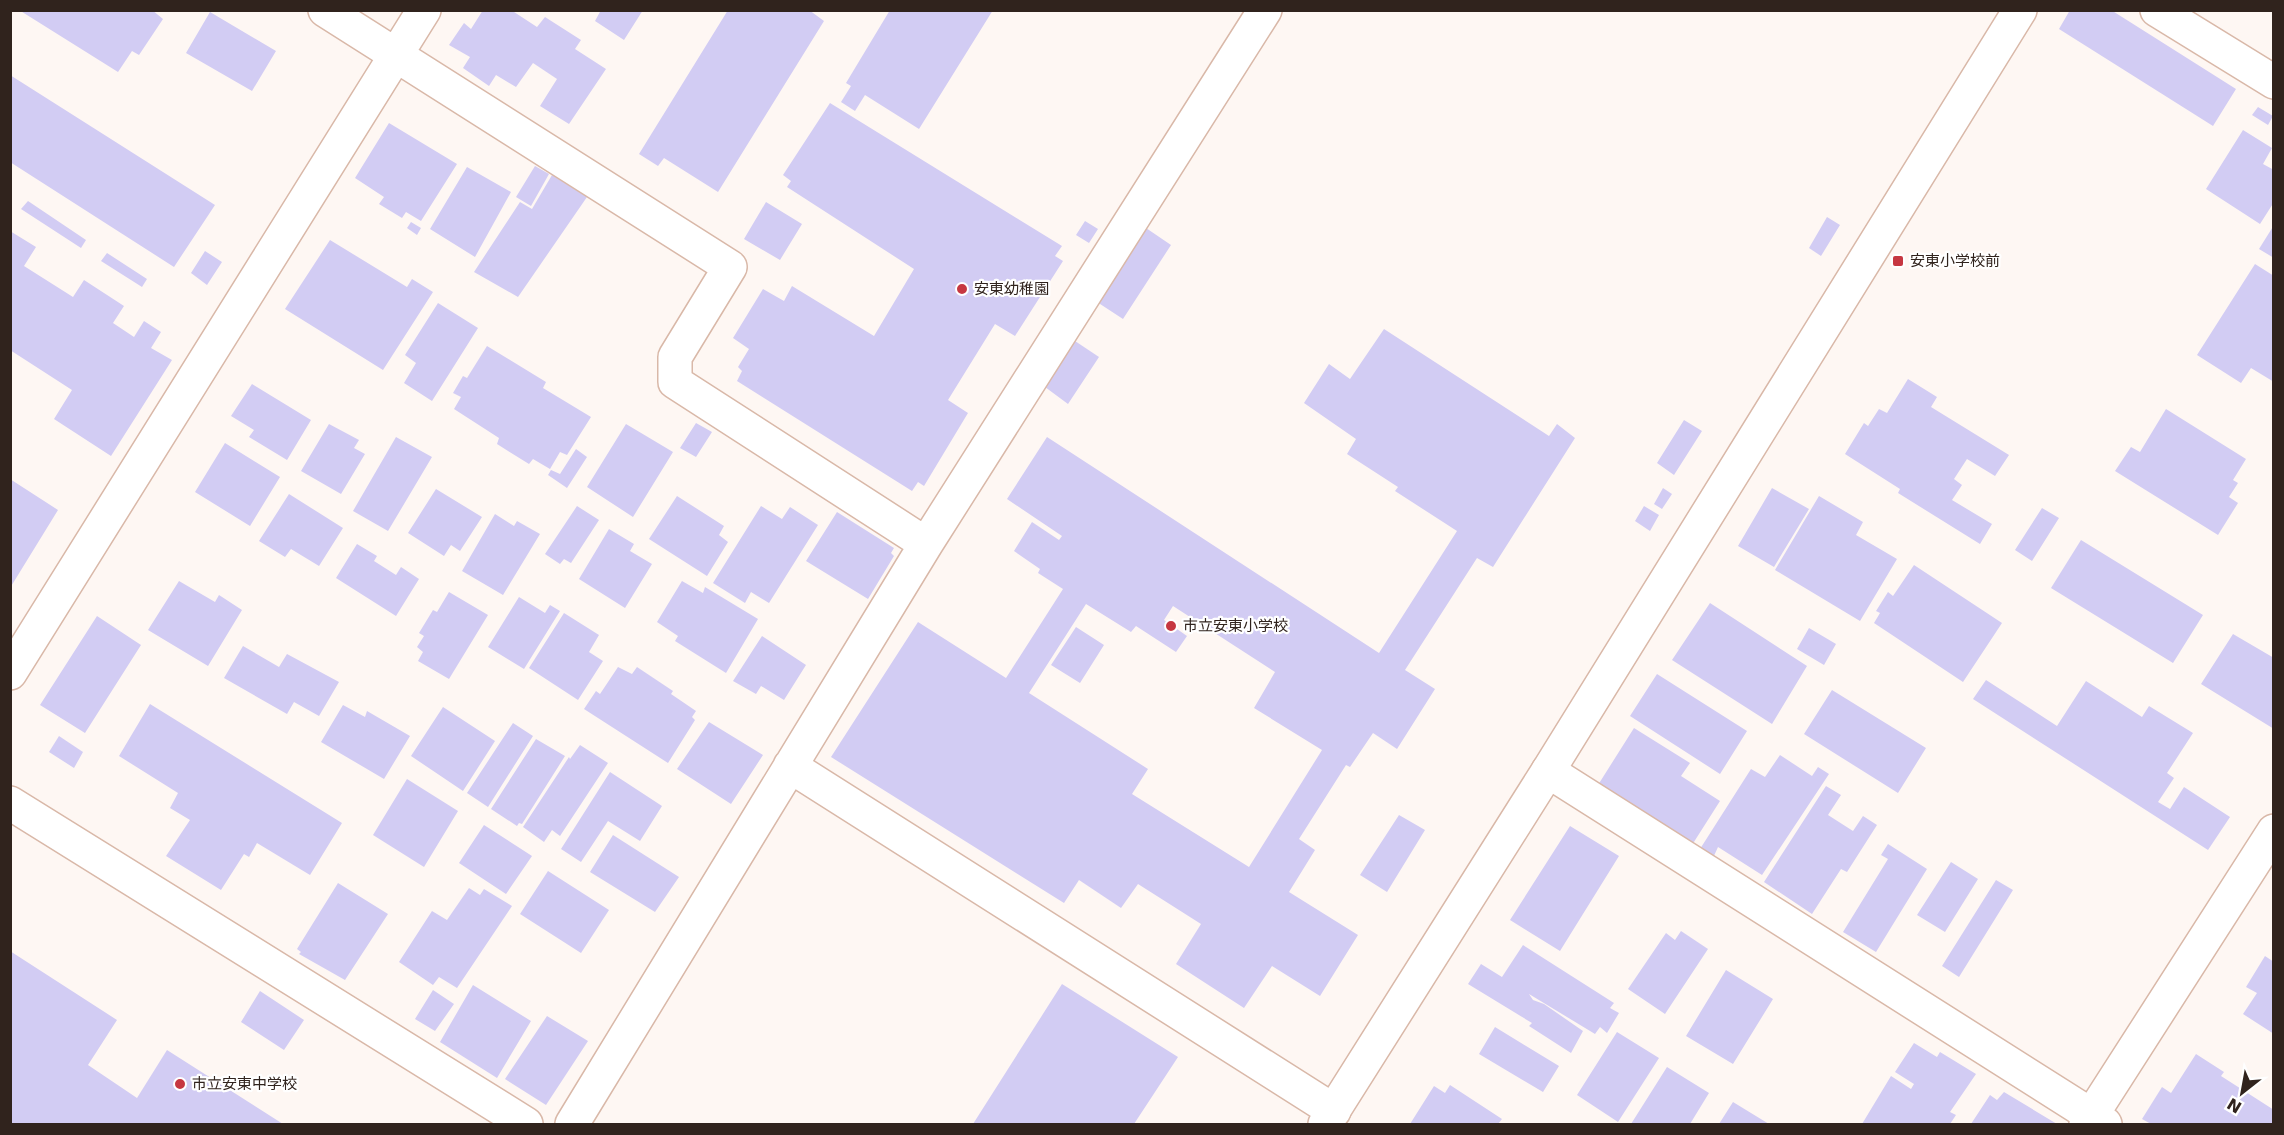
<svg xmlns="http://www.w3.org/2000/svg" width="2284" height="1135" font-family="'DejaVu Sans','Noto Sans JP',sans-serif">
<style>
.building{fill:#d2ccf3;fill-rule:evenodd}
.lines{fill:none;stroke-linecap:round;stroke-linejoin:round}
.minor-casing{stroke:#d9b8a8;stroke-width:36}
.tertiary-casing{stroke:#d9b8a8;stroke-width:36}
.minor{stroke:#fff;stroke-width:33}
.tertiary{stroke:#fff;stroke-width:33}
.poi-dot{fill:#c63741;stroke:#fff;stroke-width:2}
.labels{text-anchor:middle;dominant-baseline:central;stroke-width:4.5;stroke-linejoin:round;paint-order:stroke}
.poi-label{font-size:15px;fill:#30231d;stroke:#fff;text-anchor:start}
</style>
<rect width="100%" height="100%" fill="#fef7f3"/>
<path class="building" d="M19 10H152L163 19 139 55 132 51 118 72Z
M483 10H511L537 27 545 17 581 40 575 49 606 69 569 124 540 106 557 79 533 63 516 87 496 75 489 86 463 68 470 57 449 45 464 23 471 29Z
M601 10H643L624 40 595 21Z
M728 10H809L824 21 718 192 664 158 658 166 639 154Z
M890 10H993L919 129 865 95 855 111 841 102 851 86 846 83Z
M2070 10H2111L2236 89 2213 126 2059 29Z
M210 12 276 51 252 91 186 53Z
M10 75 215 205 174 267 10 162Z
M830 103 1062 246 1055 256 1063 261 1015 336 995 324 948 400 968 413 924 486 918 482 912 491 737 381 742 371 738 367 749 349 733 338 763 289 784 301 792 286 874 336 914 269 787 187 791 181 783 175Z
M2258 107 2273 116 2268 125 2252 115Z
M389 123 457 164 421 221 406 212 402 218 379 204 384 197 355 178Z
M2243 130 2272 148 2263 164 2274 170V202L2260 224 2206 189Z
M535 166 549 174 531 206 516 197Z
M467 167 511 192 475 257 430 229Z
M552 175 587 197 518 297 474 272 520 202 532 209Z
M28 201 86 240 81 248 21 209Z
M766 202 802 224 780 260 744 239Z
M1827 217 1840 225 1821 256 1809 248Z
M1085 221 1098 229 1089 243 1076 235Z
M411 222 421 228 417 235 407 228Z
M2274 225V258L2259 249Z
M1146 228 1171 245 1123 319 1097 302Z
M10 231 36 247 24 266 73 297 84 280 124 306 113 323 134 337 144 321 161 332 151 348 172 360 111 456 54 419 72 390 10 350Z
M330 240 407 287 412 279 433 292 383 370 285 309Z
M205 251 222 262 207 285 191 273Z
M107 253 147 279 142 287 101 261Z
M2255 264 2274 276V382L2251 368 2241 383 2197 355Z
M438 303 478 328 432 401 404 383 416 363 405 355Z
M1384 329 1549 436 1557 424 1575 438 1493 567 1477 558 1405 670 1435 689 1397 749 1373 733 1350 767 1346 765 1299 839 1315 850 1289 892 1358 935 1320 996 1272 966 1244 1008 1176 964 1201 924 1138 884 1121 908 1079 880 1064 903 831 757 918 622 1006 678 1063 589 1038 573 1040 569 1014 551 1032 522 1059 540 1062 536 1007 499 1047 437 1379 653 1457 531 1395 491 1398 487 1347 454 1356 439 1304 403 1329 364 1350 379ZM1086 604 1131 632 1136 626 1176 652 1187 636 1164 620 1173 606 1275 672 1254 708 1322 750 1249 867 1132 794 1148 769 1029 693Z
M1075 341 1099 357 1068 404 1045 387Z
M487 346 546 382 543 388 591 417 567 455 560 452 550 469 533 459 529 464 497 444 499 438 454 409 461 397 453 393 463 376 467 378Z
M1908 379 1937 397 1931 407 2009 455 1995 476 1967 459 1954 479 1962 485 1952 500 1992 524 1980 544 1898 493 1900 489 1845 454 1864 423 1868 426 1879 409 1887 413Z
M252 384 311 420 287 460 249 437 254 430 231 416Z
M2166 409 2246 459 2233 480 2238 483 2229 497 2238 503 2218 535 2115 471 2131 447 2140 452Z
M1684 420 1702 431 1674 475 1657 463Z
M696 423 712 432 696 457 680 448Z
M329 424 359 440 354 448 365 454 341 494 301 471Z
M626 424 673 452 633 517 587 487Z
M396 437 432 457 388 531 353 511Z
M225 443 280 477 250 526 195 492Z
M576 449 587 457 567 488 548 475 551 470 560 474Z
M10 479 58 510 10 588Z
M1663 488 1672 494 1662 509 1654 504Z
M1772 488 1809 509 1774 567 1738 546Z
M436 489 482 517 460 551 451 545 444 556 408 533Z
M289 494 343 528 319 566 291 549 285 557 259 541Z
M677 496 724 526 719 535 728 542 707 576 649 539Z
M1819 496 1863 522 1856 535 1897 559 1860 621 1775 570Z
M577 506 599 520 571 563 564 559 560 564 545 554Z
M761 506 782 519 790 507 818 525 769 603 751 592 745 603 713 583Z
M1644 506 1659 515 1650 531 1635 521Z
M2042 508 2059 518 2032 561 2015 550Z
M837 512 894 548 891 553 894 556 868 599 806 561Z
M495 514 514 526 517 521 540 534 503 595 462 571Z
M609 529 634 544 630 551 652 564 625 608 579 579Z
M2081 540 2203 615 2173 663 2051 588Z
M357 544 377 556 374 561 396 575 401 567 419 579 396 616 336 578Z
M1914 565 2002 623 1963 682 1874 623 1880 613 1876 611 1888 592 1893 596Z
M179 581 215 602 219 595 242 610 208 666 148 630Z
M682 581 703 593 705 587 758 619 726 673 675 641 678 636 657 622Z
M449 592 488 615 449 679 418 661 423 652 417 647 424 636 419 633 433 610 437 612Z
M519 597 545 613 550 605 560 611 524 669 488 647Z
M1710 603 1807 666 1772 724 1672 660Z
M564 613 599 635 589 652 603 661 578 700 529 668Z
M97 616 141 645 85 733 40 705Z
M1076 627 1104 645 1080 683 1051 665Z
M1809 628 1836 644 1824 665 1797 649Z
M2233 634 2274 658V729L2201 684Z
M762 636 806 665 784 700 761 686 756 694 733 681Z
M243 646 279 667 287 654 339 682 319 716 294 702 287 714 224 678Z
M618 667 632 674 637 667 673 691 671 694 696 711 692 717 695 720 668 763 584 709 596 691 600 694Z
M1657 674 1747 731 1720 774 1630 716Z
M1986 680 2057 726 2086 681 2142 717 2149 706 2193 733 2167 773 2174 778 2158 802 2170 809 2184 787 2230 817 2208 850 1973 699Z
M1832 690 1926 748 1898 793 1804 734Z
M150 704 342 823 310 875 257 843 249 857 244 854 221 890 166 856 190 820 170 808 178 793 119 756Z
M343 705 365 717 367 711 410 736 384 779 321 742Z
M443 707 495 741 463 791 411 756Z
M709 722 763 755 731 804 677 769Z
M513 723 533 736 488 807 467 793Z
M1634 728 1690 763 1681 776 1720 801 1692 845 1598 785Z
M59 736 83 752 74 768 49 752Z
M536 739 565 756 522 824 519 823 517 826 491 809Z
M580 745 608 763 560 836 552 830 544 842 523 827 569 757 570 759Z
M1780 755 1812 776 1818 767 1829 774 1762 875 1718 847 1713 858 1700 849 1751 769 1765 777Z
M610 772 662 806 640 841 608 821 581 862 561 849Z
M407 779 458 811 424 867 373 835Z
M1826 786 1841 795 1828 815 1853 831 1863 816 1877 825 1847 872 1841 869 1812 914 1764 882Z
M1399 815 1425 830 1387 892 1360 875Z
M484 825 532 856 506 894 459 863Z
M1570 826 1619 856 1560 951 1510 920Z
M613 835 679 877 655 912 590 872Z
M1888 844 1927 869 1876 952 1843 932 1888 859 1881 855Z
M1951 862 1978 879 1945 932 1917 915Z
M548 871 609 910 581 953 520 914Z
M1996 880 2013 890 1959 977 1942 966Z
M338 883 388 914 345 980 299 954 301 952 297 949Z
M469 888 480 895 484 889 512 906 457 988 439 977 433 985 399 962 432 911 447 920Z
M1681 931 1708 949 1665 1014 1628 989 1666 933 1675 940Z
M1523 945 1614 1003 1610 1008 1619 1013 1607 1033 1600 1027 1595 1034 1529 994 1533 1000 1544 1004 1583 1031 1571 1053 1529 1026 1532 1023 1468 984 1481 964 1502 977Z
M10 951 117 1020 88 1065 137 1098 167 1050 283 1124H10Z
M2265 956 2274 962V1034L2243 1014 2257 993 2246 987Z
M1726 970 1773 999 1733 1064 1686 1036Z
M1062 984 1178 1057 1134 1124H973Z
M473 985 531 1021 497 1078 440 1042Z
M433 990 454 1004 435 1031 415 1019Z
M260 991 304 1020 284 1050 241 1022Z
M547 1016 588 1041 546 1105 505 1079Z
M1495 1027 1559 1066 1543 1092 1479 1054Z
M1617 1032 1659 1058 1618 1122 1577 1095Z
M1914 1043 1937 1057 1940 1052 1976 1074 1950 1112 1956 1115 1950 1124H1862L1891 1076 1911 1089 1914 1084 1895 1072Z
M2196 1054 2224 1072 2221 1076 2274 1110V1124H2151L2142 1119 2162 1087 2171 1093Z
M1667 1067 1709 1093 1690 1124H1631Z
M1450 1085 1502 1119 1498 1124H1410L1434 1086 1445 1093Z
M2004 1092 2057 1124H1971L1990 1095 1997 1100Z
M1733 1102 1769 1124H1719Z"/>
<g class="lines">
<g class="minor-casing">
<path id="minor" d="M325 10 730 267 675 357V382L926 544
M2157 10 2274 82
M10 673 424 10
M790 766 1334 1111
M1548 771 2105 1124
M10 803 526 1124
M572 1124 926 544 1265 10
M2086 1124 2274 831"/>
</g>
<g class="tertiary-casing">
<path id="tertiary" d="M1325 1124 1548 771 2020 10"/>
</g>
<use href="#minor" class="minor"/>
<use href="#tertiary" class="tertiary"/>
</g>
<g class="poi-dot">
<rect x="1892" y="255" width="12" height="12" rx="3"/>
<circle cx="962" cy="289" r="6"/>
<circle cx="1171" cy="626" r="6"/>
<circle cx="180" cy="1084" r="6"/>
</g>
<g class="labels">
<g class="poi-label">
<text x="1910" y="261">安東小学校前</text>
<text x="974" y="289">安東幼稚園</text>
<text x="1183" y="626">市立安東小学校</text>
<text x="192" y="1084">市立安東中学校</text>
</g>
</g>
<rect width="2284" height="1135" fill="none" stroke="#30231d" stroke-width="24"/>
<g transform="translate(2242 1093) rotate(211)" stroke="#ffffff" stroke-width="4.5" paint-order="stroke">
<path d="M0-4.5L10 22L0 15L-10 22Z" fill="#30231d"/>
<text y="-9" font-size="16" font-weight="bold" text-anchor="middle" fill="#30231d">N</text>
</g>
</svg>
